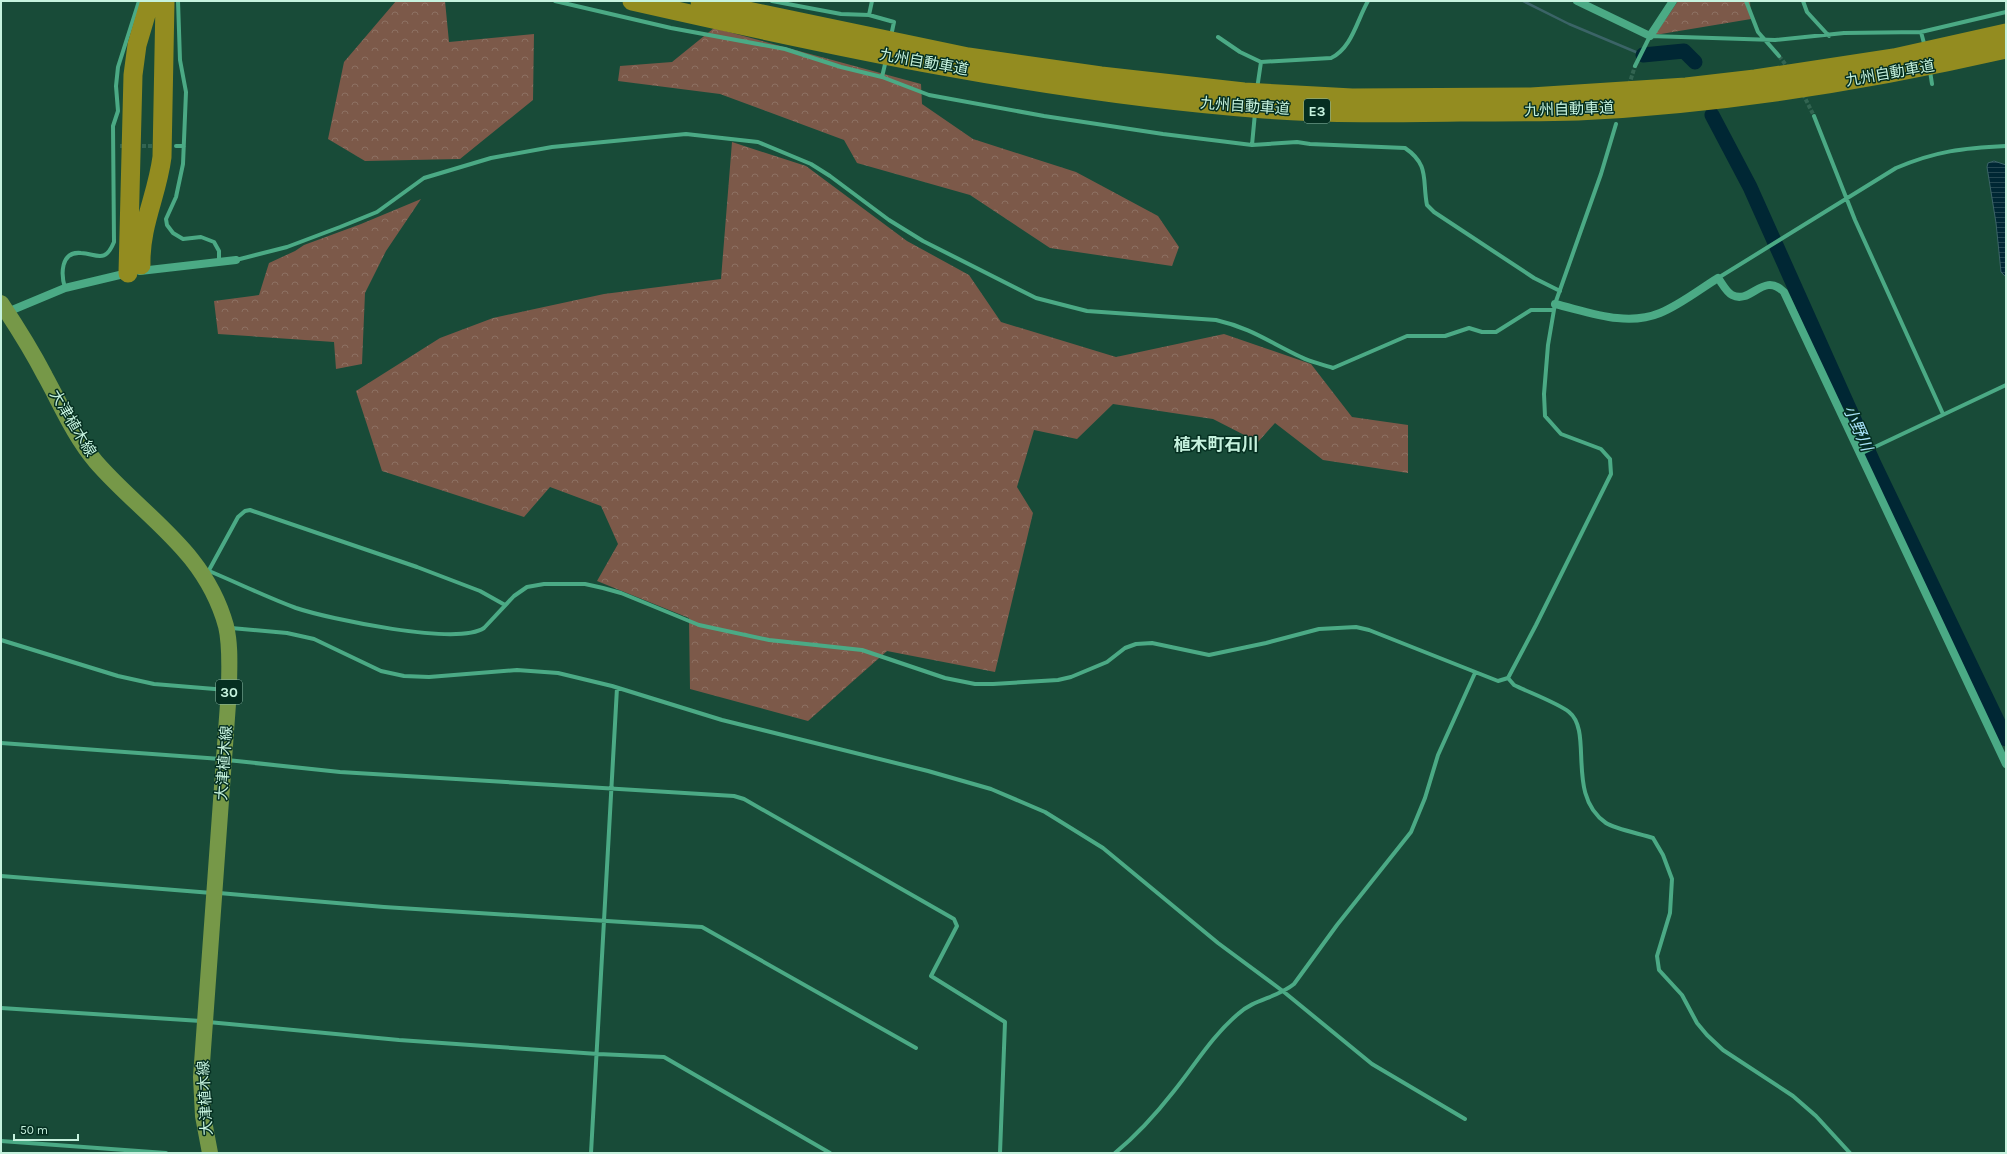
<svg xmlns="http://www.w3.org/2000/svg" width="2007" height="1154" font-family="Karla,'Noto Sans JP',sans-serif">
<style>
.forest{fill:url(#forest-crowns)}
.water{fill:url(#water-rules);stroke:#3b6467}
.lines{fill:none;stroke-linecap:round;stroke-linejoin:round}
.stream{stroke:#3b6467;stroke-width:2.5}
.river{stroke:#002734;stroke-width:15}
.street-tunnel{stroke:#326451;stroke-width:4;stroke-dasharray:4 2;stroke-linecap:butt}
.street{stroke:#4baa85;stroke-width:4}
.secondary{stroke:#4baa85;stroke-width:8}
.primary{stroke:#769848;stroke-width:16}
.highway{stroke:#938c20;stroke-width:19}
.labels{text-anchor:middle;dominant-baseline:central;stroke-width:3;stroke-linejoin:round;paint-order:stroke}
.shield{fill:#052f21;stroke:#8cb8a5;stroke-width:1}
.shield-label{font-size:14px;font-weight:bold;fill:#c6f2de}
.street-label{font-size:15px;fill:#c6f2de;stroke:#052f21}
.water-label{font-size:16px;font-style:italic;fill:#aae4fc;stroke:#052f21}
.quarter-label{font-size:17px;font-weight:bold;fill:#c6f2de;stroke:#052f21}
</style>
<defs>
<pattern id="forest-crowns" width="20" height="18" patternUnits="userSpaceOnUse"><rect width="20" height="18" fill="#7c5949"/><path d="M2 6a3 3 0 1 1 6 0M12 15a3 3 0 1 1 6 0" fill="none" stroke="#8d7163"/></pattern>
<pattern id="water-rules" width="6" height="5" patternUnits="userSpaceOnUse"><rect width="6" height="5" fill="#002734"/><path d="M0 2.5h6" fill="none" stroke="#244751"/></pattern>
</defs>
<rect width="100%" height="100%" fill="#184b38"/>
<path class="forest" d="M396 1H445L449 42 534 34 533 100 460 159 365 161 328 139 344 62Z
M1678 1H1750L1751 19 1655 35Z
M714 28 921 84 922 104 973 139 1076 172 1158 216 1179 247 1172 266 1050 248 970 195 857 163 844 140 720 94 618 81 620 66 672 62Z
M732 142 806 166 907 241 969 275 1001 322 1116 357 1224 334 1311 364 1352 417 1408 425V473L1323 460 1275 423 1258 442 1213 419 1113 404 1077 439 1034 430 1017 487 1033 513 995 672 887 651 808 721 690 689 689 618 597 581 618 544 601 506 550 487 524 517 382 471 356 391 440 338 493 318 604 294 721 279Z
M421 199 386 251 365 293 362 364 336 369 334 342 218 334 214 301 259 295 269 263 295 251 304 245 361 224Z"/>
<path class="water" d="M1994 161 2006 165V277L2001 272 1996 223 1987 167 1988 163Z"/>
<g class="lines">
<path class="stream" d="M1523 1 1569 24 1643 55"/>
<path class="river" d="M1643 55 1684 51 1695 62
M1712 115 1750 187 1874 464 2006 739"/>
<path class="street-tunnel" d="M1779 56 1789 69
M1629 85 1635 66
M1803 94 1814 116
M120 146H127
M136 146H157"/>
<path class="street" d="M178 1 180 60 186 92 183 164 176 197 166 219 167 225 173 233 183 239 201 237 214 242 219 251V262
M555 1 671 28 785 49 841 67 882 77 929 95 1044 116 1163 134 1252 145 1297 142 1310 144 1405 148C1430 165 1422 180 1427 205L1434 212 1534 278 1560 291
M772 1 841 14 869 15 894 22 891 36
M1746 1 1758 32 1779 56
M1803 1 1807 12 1829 36
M869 15 872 1
M1921 32 1925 47
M1218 37 1240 52 1261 62 1331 58C1352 48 1357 20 1368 1
M1635 66 1650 36 1775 40 1844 33 1921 32 2006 12
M1930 71 1932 84
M882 77 886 60
M1257 89 1261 62
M1814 116 1855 220 1943 414
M1252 145 1255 113
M176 146H184
M236 260 287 247 340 227 377 212 424 178 491 158 552 147 686 134 758 142 811 164 830 176 889 220 923 241 1036 298 1087 311 1216 320C1251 328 1269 342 1301 357 1310 362 1322 364 1333 368L1407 336H1445L1469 328 1482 332H1496L1531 310H1554
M1718 278 1896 168C1936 151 1963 148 2006 146
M65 288C61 275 60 251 81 253 97 254 105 264 114 242L113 126 118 111 116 86 118 67 139 1
M1860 454 2006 385
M209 571C238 583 266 597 296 608 329 619 457 646 484 628L514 596 527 587 544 584H585L603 588 621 593 699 625 769 640 862 650 945 678 975 684H993L1058 680 1071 677 1107 662 1125 648 1136 644 1152 643 1209 655 1266 643 1319 629 1356 627 1369 630 1498 681 1508 678 1536 625 1611 474 1610 459 1601 449 1561 434 1545 416 1544 394 1548 345 1555 304 1601 174 1616 124
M208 572 238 517 245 511 250 510 417 567 480 591 505 605
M231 628 287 633 314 639 381 671 404 676 429 677 517 670 558 673 612 686 722 720 928 771 991 789 1045 812 1103 848 1218 943 1284 992 1372 1064 1465 1119
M1 640 118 676 154 684 227 690
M1508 678 1514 685C1528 692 1558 703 1569 712 1594 732 1565 795 1606 823 1615 829 1641 834 1653 838L1663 855 1672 879 1670 913 1657 956 1659 970 1682 995 1697 1023 1707 1035 1723 1050 1793 1096 1816 1116 1850 1153
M1 743 221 759
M227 760 340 772 734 796 744 799 954 919 957 926 931 976 1005 1022 1000 1153
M1 876 212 893
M219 893 384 907 702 927 916 1048
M1 1008 201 1021
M208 1022 399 1040 598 1054 664 1057 830 1153
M1 1141 166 1153
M591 1153 617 688
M1115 1153C1137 1135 1156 1114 1174 1091 1195 1065 1212 1036 1238 1014 1254 999 1277 998 1294 984L1337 925 1411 832 1425 798 1438 755 1475 673"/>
<path class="secondary" d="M1577 1 1650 36 1673 1
M140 271 236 260
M1555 304C1589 312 1626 327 1660 313 1680 305 1700 289 1718 278 1722 283 1726 292 1732 295 1751 305 1763 271 1784 292L2006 764
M5 313 65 288 128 273"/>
<path class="primary" d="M1 303C17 327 32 351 45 376 61 405 74 436 96 462 145 518 205 550 226 626 231 647 229 669 229 690L201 1077 203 1116 210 1153"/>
<path class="highway" d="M632 1C840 48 1051 93 1264 109 1329 114 1395 113 1460 112 1499 112 1539 112 1578 111 1722 104 1866 81 2006 49
M700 1 968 57 1101 76 1244 92 1352 98 1531 97 1686 87 1755 79 1894 58 2006 33
M141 265C140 225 157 196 162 157L165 1
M128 273 133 75 137 45 150 1"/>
</g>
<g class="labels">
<g class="shield">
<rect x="1304" y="99" width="26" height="24" rx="3"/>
<rect x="216" y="680" width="26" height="24" rx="3"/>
</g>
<g class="shield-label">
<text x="1317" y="111">E3</text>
<text x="229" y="692">30</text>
</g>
<g class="street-label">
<text transform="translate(924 62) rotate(10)">九州自動車道</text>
<text transform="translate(1890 73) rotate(-10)">九州自動車道</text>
<text transform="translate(1245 106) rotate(4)">九州自動車道</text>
<text transform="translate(1569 109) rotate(-2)">九州自動車道</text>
<text transform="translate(73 423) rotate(59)">大津植木線</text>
<text transform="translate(224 763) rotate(-86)">大津植木線</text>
<text transform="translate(205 1098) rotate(-93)">大津植木線</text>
</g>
<g class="water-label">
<text transform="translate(1858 428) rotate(66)">小野川</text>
</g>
<g class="quarter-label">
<text x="1216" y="444">植木町石川</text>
</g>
</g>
<rect width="2007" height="1154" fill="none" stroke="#c6f2de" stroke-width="4"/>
<path d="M14 1134v6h64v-6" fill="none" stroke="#c6f2de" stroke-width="2"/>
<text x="20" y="1134" font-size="12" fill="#c6f2de" stroke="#052f21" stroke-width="3" paint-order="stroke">50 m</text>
</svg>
